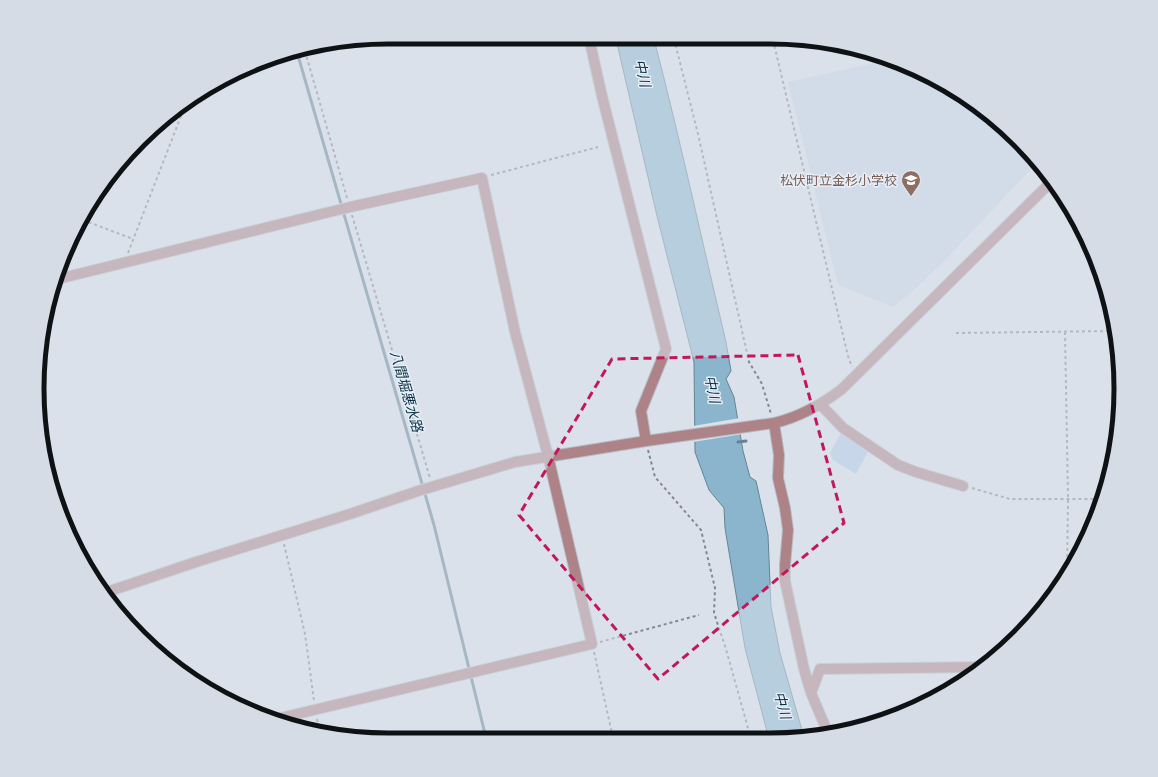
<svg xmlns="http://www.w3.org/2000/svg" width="1158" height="777" font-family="Inter,'Noto Sans JP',sans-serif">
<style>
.built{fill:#c8d4e4}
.green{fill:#b1c8e6}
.water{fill:#8ab5cd;stroke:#658496}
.pier{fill:#dae1eb}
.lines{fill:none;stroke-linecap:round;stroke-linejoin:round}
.stream{stroke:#658496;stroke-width:3}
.minor-casing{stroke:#b5bcc4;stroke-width:12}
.path{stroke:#83888f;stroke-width:2;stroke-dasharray:3 3;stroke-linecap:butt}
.minor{stroke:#ae8387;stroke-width:10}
.marked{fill:none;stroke:#c2185b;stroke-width:3;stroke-dasharray:8 5;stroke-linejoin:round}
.labels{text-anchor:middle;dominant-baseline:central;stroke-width:3;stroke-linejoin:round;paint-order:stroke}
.education-label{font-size:13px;fill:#785e54;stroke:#e7eef8;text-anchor:end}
.water-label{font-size:14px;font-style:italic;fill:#0a3042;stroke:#e7eef8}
.rim{fill:none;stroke:#0f1215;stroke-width:5}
</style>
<rect width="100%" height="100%" fill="#dae1eb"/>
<path class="built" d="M884 61 925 73 1001 124 1037 163 946 259 913 291 893 307 838 285 788 82Z"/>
<path class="green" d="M841 433 869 450 856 474 833 460 830 453Z"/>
<path class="water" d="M616 39H654C680 139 702 241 726 342L731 371 726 379 734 397 743 451 750 477 756 481 768 535 771 607 780 653 804 737 792 739H769L745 648 725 528 724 508 709 490 695 452 694 362 657 216Z"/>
<path class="pier" d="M740 418 743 434 693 442V426Z"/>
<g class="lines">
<path class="stream" d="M297 52 434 525 486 738
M738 442 746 441"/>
<g class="minor-casing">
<path id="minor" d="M589 38 602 96 666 349 641 411 646 441
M58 279 350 207 482 178 515 332 548 456 592 644 280 718
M821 405 843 428 898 465 916 472 963 486
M774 423 779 455 778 478 785 508 788 530 785 565V581L804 669 811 693 828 733
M107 592 196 562 350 514 418 491 515 462 646 441 774 423C800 417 821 405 842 389L1052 181
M811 693 820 669 984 667"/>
</g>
<path class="path" d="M674 39 698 134 749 362 762 384 771 414
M773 40 848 356 852 367
M305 51 347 198
M491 175 598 147
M352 215 430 478
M83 220 133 239
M128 253 186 103
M1065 332 1068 499 1067 574
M956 333 1114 331
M648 450 655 477 701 530 715 588 714 613 726 649 751 739
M972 488 1010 499H1103
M284 544 305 634 314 701
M600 642 699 615
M594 652 613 738
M317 719 320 730"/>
<use href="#minor" class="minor"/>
</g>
<path d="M0 0H1158V777H0ZM798 355 844 523 658 679 519 515 612 359Z" fill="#dae1eb" fill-opacity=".55" fill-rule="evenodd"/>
<path class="marked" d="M798 355 844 523 658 679 519 515 612 359Z"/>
<defs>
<g id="school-pin" transform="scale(1)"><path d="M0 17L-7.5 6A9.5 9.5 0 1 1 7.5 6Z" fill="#8d6e63" stroke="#e7eef8"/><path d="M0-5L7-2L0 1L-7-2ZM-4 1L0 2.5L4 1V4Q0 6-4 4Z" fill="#fff"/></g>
</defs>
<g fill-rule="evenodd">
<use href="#school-pin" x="911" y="180"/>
</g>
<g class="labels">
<g class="education-label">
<text x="897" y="180">松伏町立金杉小学校</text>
</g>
<g class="water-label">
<text transform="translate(643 73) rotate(77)">中川</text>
<text transform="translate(713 389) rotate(78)">中川</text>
<text transform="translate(407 391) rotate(74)">八間堀悪水路</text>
<text transform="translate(783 705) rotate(75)">中川</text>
</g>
</g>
<path d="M0 0H1158V777H0ZM388 44H770A344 344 0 0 1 1114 388V389A344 344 0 0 1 770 733H388A344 344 0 0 1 44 389V388A344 344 0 0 1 388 44Z" fill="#d6dce6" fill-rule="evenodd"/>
<path class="rim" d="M388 44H770A344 344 0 0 1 1114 388V389A344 344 0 0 1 770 733H388A344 344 0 0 1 44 389V388A344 344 0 0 1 388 44Z"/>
</svg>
